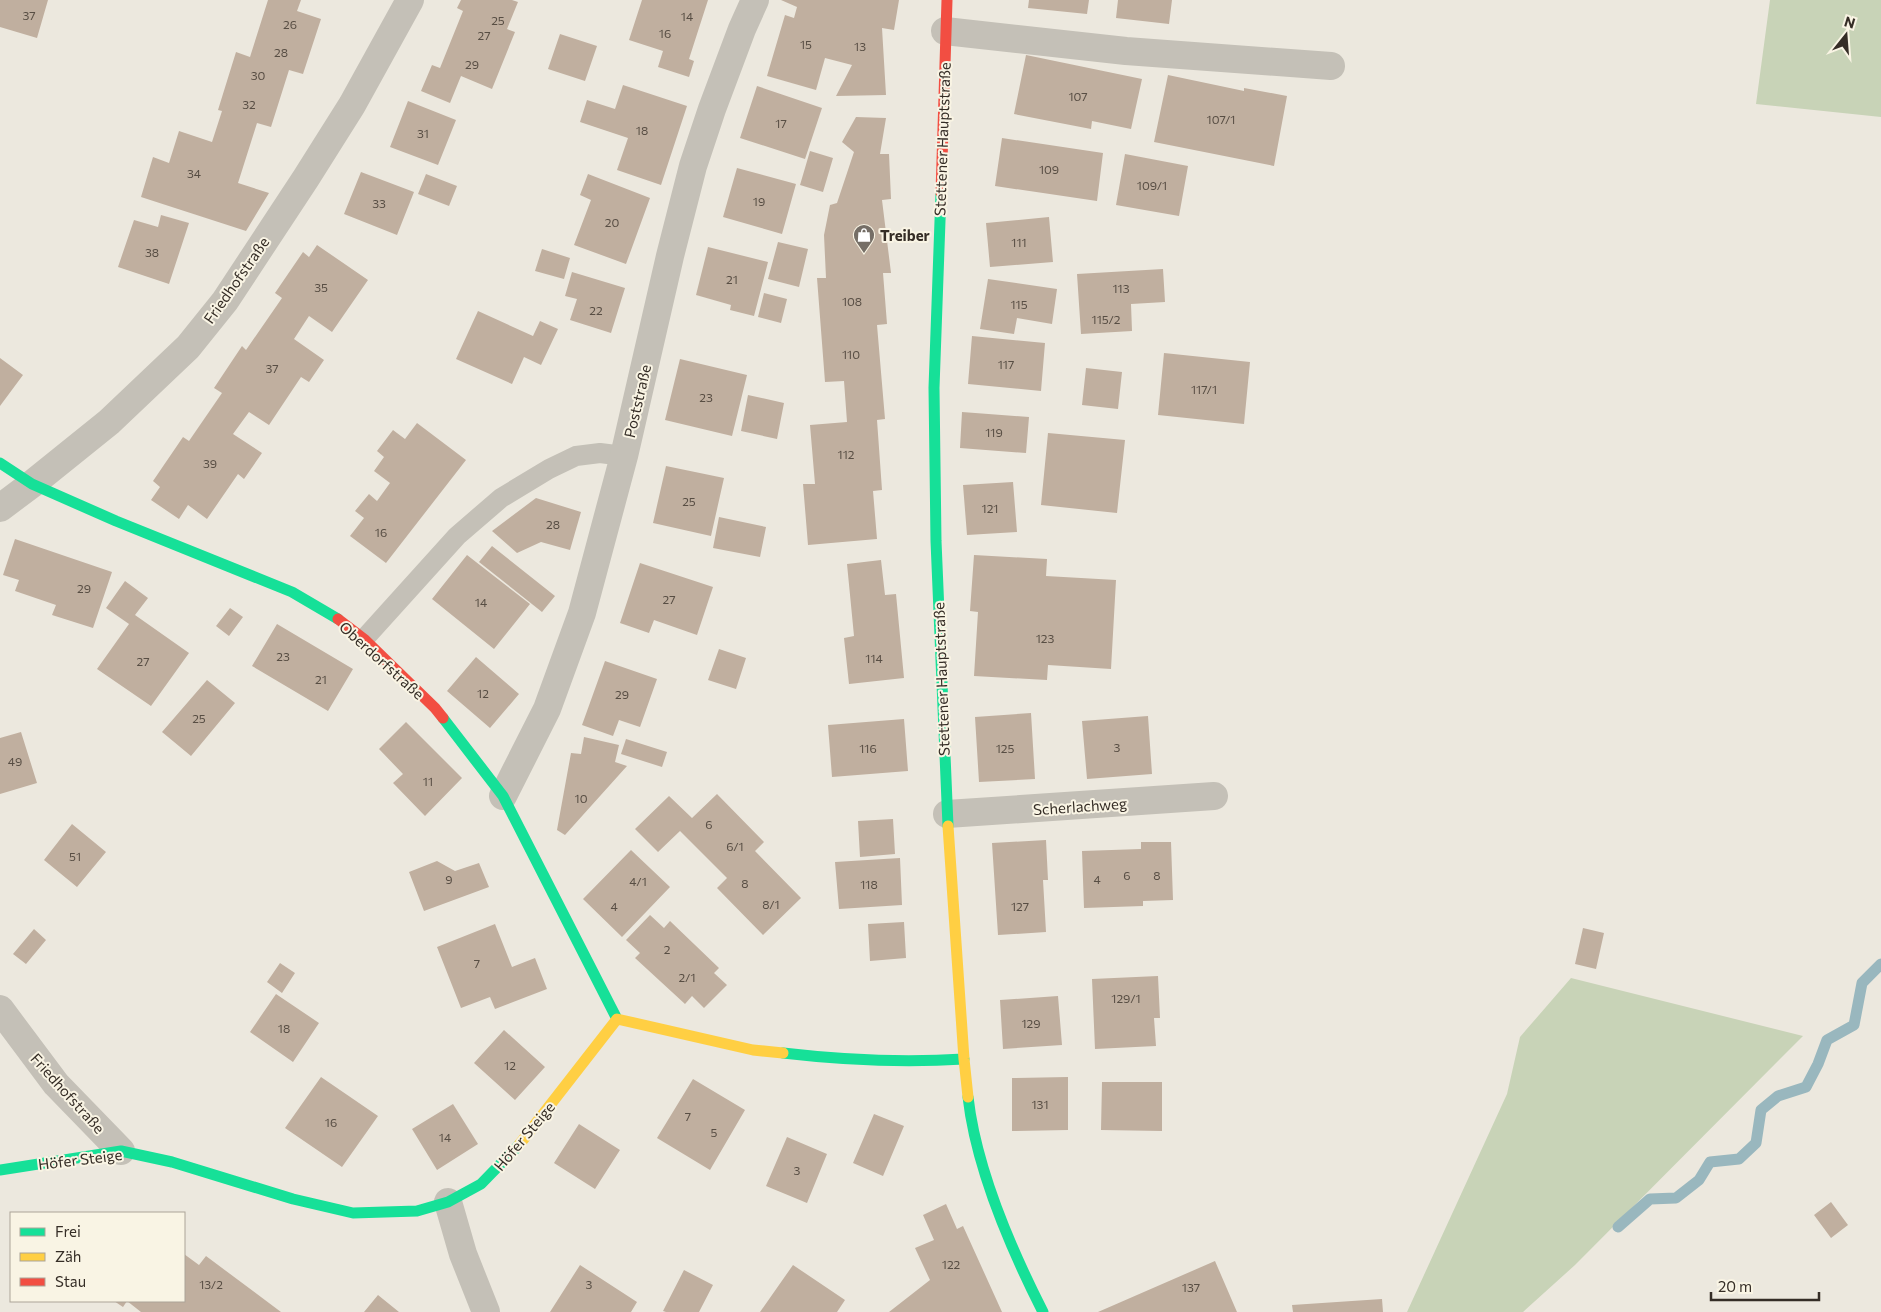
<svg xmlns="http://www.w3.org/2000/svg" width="1881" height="1312" font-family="Commissioner,sans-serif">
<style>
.green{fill:#c8d3b7}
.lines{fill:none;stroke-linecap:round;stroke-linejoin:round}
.stream{stroke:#99b7be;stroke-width:11}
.building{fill:#c0af9f}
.lane{stroke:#c4c0b7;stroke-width:20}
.street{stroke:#c4c0b7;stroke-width:28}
.fast{stroke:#16e098;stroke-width:11}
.slow{stroke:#ffcf43;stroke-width:11}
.jam{stroke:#f24e42;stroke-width:11}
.labels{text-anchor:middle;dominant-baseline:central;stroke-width:4;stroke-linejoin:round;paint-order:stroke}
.number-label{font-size:12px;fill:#584e44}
.street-label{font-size:15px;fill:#352d26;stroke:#f9f4e4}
.poi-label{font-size:15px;font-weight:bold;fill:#352d26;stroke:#f9f4e4;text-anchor:start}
</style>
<rect width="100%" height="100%" fill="#ece8de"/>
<path class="green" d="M1770 0H1881V117L1756 104Z
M1571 978 1803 1036 1575 1265 1523 1312H1407L1507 1094 1520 1037Z"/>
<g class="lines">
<path class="stream" d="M1618 1227 1650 1199 1676 1198 1699 1180 1710 1162 1739 1159 1756 1143 1761 1110 1778 1096 1806 1087 1818 1064 1827 1040 1854 1025 1862 983 1881 964"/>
</g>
<path class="building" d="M0 0H48L37 38 0 27Z
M268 0H301L297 11 321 19 303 74 289 70 271 127 257 123 238 183 269 193 246 231 141 197 153 157 169 163 179 131 212 142 222 111 218 110 236 52 250 57Z
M461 0H512L518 2 507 29 515 32 492 89 461 76 450 103 421 91 432 65 440 68 463 11 457 8Z
M642 0H708L689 59 694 61 689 77 658 67 663 51 629 40Z
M781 0H899L894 30 882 28 886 95 836 96 852 65 825 58 816 90 767 76 785 15 794 18 797 7Z
M1029 0H1089L1087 14 1028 8Z
M1118 0H1172L1169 24 1116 18Z
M560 34 597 46 585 81 548 69Z
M1026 55 1142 79 1131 129 1092 121 1091 129 1014 114Z
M1168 75 1244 91V88L1287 96 1274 166 1154 142Z
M623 85 687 106 661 185 617 170 628 138 580 122 587 100 615 109Z
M757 86 822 108 805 159 740 138Z
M408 101 456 120 438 165 390 147Z
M856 117 886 118 880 154H889L891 199 882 200 891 273H883L887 324 877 325 885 419 877 420 882 490 873 491 877 539 808 545 803 484H815L810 425 847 422 844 381 825 382 817 278H826L824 235 830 205 837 203 854 152 842 142Z
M1002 138 1103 153 1097 201 995 186Z
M810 151 833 158 823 192 800 185Z
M1125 154 1188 166 1179 216 1116 205Z
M737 168 796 184 782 234 723 217Z
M361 172 414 192 397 235 344 214Z
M426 174 457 186 449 206 418 194Z
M588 174 650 198 626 264 574 245 591 200 580 195Z
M161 215 189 223 169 284 118 267 134 220 158 227Z
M1049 217 1053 262 990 267 986 223Z
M778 242 808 249 799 287 768 279Z
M317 245 368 280 332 332 309 316 294 339 324 360 309 382 301 377 269 425 249 412 233 434 262 453 244 479 238 474 207 519 188 505 179 519 151 500 160 487 153 481 183 437 189 441 222 393 214 388 242 346 246 350 282 298 275 293 303 252 309 257Z
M708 247 768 262 754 316 730 310 731 305 696 295Z
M542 249 570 258 564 279 535 271Z
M1163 269 1165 302 1131 304 1132 331 1081 334 1077 274Z
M572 272 625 288 611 333 570 320 577 299 565 296Z
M988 279 1057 289 1052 324 1017 318 1014 334 980 329Z
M764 293 787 299 781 323 758 317Z
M478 311 533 336 540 321 558 329 541 365 524 357 512 384 456 359Z
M972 336 1045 343 1041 391 968 384Z
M1164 353 1250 362 1244 424 1158 415Z
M0 358 23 375 0 406Z
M680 359 747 375 732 436 665 420Z
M1086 368 1122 372 1118 409 1082 405Z
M748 395 784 403 777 439 741 431Z
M962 412 1029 417 1026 453 960 448Z
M417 423 466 460 386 563 350 536 364 518 355 511 369 494 377 501 390 483 374 471 384 457 377 451 393 430 405 439Z
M1048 433 1125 440 1117 513 1041 505Z
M666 466 724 478 711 536 653 523Z
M1013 482 1017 532 967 535 963 485Z
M536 498 581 512 570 550 541 542 517 553 492 531Z
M719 517 766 527 760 557 713 548Z
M15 539 112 572 93 628 52 615 56 605 15 591 19 580 3 575Z
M492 546 555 596 542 612 479 562Z
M467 555 530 604 494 649 432 599Z
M974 555 1047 559 1046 576 1116 580 1111 669 1048 665 1047 680 974 676 978 612 970 611Z
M881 560 885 595 896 594 904 678 849 684 844 638 854 636 847 564Z
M640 563 713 587 697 635 654 620 649 633 620 623Z
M125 581 148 598 135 615 189 653 151 706 97 669 129 624 106 608Z
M230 608 243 617 229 636 216 626Z
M277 624 353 669 328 711 252 666Z
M719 649 746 658 736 689 708 680Z
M476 657 519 694 490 728 447 691Z
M605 661 657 679 640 727 619 720 613 736 582 725Z
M207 680 235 703 191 756 162 732Z
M1031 713 1035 779 979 782 975 717Z
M1148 716 1152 774 1087 779 1082 721Z
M904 719 908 771 832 777 828 725Z
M406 722 462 778 425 816 393 783 403 774 379 749Z
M21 732 37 783 0 794V738Z
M584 737 619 745 615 762 627 766 565 835 557 830 571 753 581 754Z
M626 739 667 752 662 767 621 754Z
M717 794 764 842 755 851 801 898 763 935 717 888 727 878 680 831 658 852 635 829 669 796 692 818Z
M893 819 895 854 860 857 858 821Z
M72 824 106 852 77 887 44 860Z
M1046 840 1048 880H1043L1046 932 998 935 992 843Z
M1141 842H1171L1173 900 1143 901V906L1084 908 1082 851 1141 849Z
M631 850 670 887 622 937 583 899Z
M900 858 902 905 839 909 835 862Z
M437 861 455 871 479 863 489 887 424 911 409 872Z
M650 915 664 928 670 921 719 968 714 973 727 985 704 1008 692 996 685 1004 635 958 640 953 626 940Z
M904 922 906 958 870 961 868 924Z
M495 924 512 967 535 958 547 989 495 1009 490 997 461 1008 437 947Z
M1583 928 1604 933 1596 969 1575 964Z
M34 929 46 940 26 964 13 954Z
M280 963 295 973 282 993 267 982Z
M1158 976 1160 1018H1154L1156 1046 1095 1049 1092 979Z
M276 994 319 1023 293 1062 250 1032Z
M1058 996 1062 1045 1003 1049 1000 1000Z
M504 1030 545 1067 515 1100 474 1063Z
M321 1077 378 1116 342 1167 285 1128Z
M1068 1077V1130L1012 1131V1078Z
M693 1079 745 1110 710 1170 657 1138Z
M1102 1082H1162V1131L1101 1130Z
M453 1104 478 1144 437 1170 412 1129Z
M874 1114 904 1126 883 1176 853 1163Z
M579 1124 620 1150 595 1189 554 1163Z
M787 1137 827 1154 807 1203 766 1186Z
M1831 1202 1848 1225 1831 1238 1814 1215Z
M946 1204 957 1229 963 1226 1002 1312H889L930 1280 915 1248 934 1240 923 1215Z
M184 1254 199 1265 206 1256 281 1312H141L127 1301 123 1307 114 1301H184Z
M1215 1261 1237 1312H1098Z
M580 1265 637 1302 631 1312H550Z
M793 1265 845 1300 837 1312H760Z
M684 1270 713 1285 699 1312H666L663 1311Z
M378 1295 399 1312H364Z
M1382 1299 1383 1312H1293L1292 1305Z"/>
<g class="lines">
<path class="lane" d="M364 639 457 536 501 498 549 469 576 456 600 453 624 456"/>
<path class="street" d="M945 31 1126 51 1331 66
M0 508 32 484 109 422 188 347 225 301 306 178 352 105 410 0
M503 796 547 709 582 613 624 456 670 256 693 166 712 109 742 29 755 0
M947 814 1214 796
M0 1009 56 1084 121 1151
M448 1202 463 1254 486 1312"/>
<path class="fast" d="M941 193 934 388 936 541 948 826
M0 463 32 484 116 521 292 592 338 619
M443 718 503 796 617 1019
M783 1053C843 1060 903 1063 964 1059
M968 1097C976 1168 1011 1249 1043 1312
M0 1170 121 1151 172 1162 293 1199 353 1213 417 1211 448 1202 481 1184 519 1145"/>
<path class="slow" d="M948 826 964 1059 968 1097
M519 1145 617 1019 753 1050 783 1053"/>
<path class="jam" d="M941 193 947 0
M338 619 364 639 435 708 443 718"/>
</g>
<defs>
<g id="shop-pin" transform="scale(1.125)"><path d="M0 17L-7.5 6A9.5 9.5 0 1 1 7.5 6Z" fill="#756e66" stroke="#f9f4e4"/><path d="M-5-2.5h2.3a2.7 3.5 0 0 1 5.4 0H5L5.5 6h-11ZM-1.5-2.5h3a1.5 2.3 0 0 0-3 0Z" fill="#fff"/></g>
</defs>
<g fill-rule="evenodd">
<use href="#shop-pin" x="864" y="235"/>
</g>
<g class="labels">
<g class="number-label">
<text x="29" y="15">37</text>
<text x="687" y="16">14</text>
<text x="498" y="20">25</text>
<text x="290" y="24">26</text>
<text x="665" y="33">16</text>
<text x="484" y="35">27</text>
<text x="806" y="44">15</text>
<text x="860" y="46">13</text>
<text x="281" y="52">28</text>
<text x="472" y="64">29</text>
<text x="258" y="75">30</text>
<text x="1078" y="96">107</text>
<text x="249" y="104">32</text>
<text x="1221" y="119">107/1</text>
<text x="781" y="123">17</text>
<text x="642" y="130">18</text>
<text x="423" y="133">31</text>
<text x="1049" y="169">109</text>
<text x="194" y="173">34</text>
<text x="1152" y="185">109/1</text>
<text x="759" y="201">19</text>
<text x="379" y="203">33</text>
<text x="612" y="222">20</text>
<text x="1019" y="242">111</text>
<text x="152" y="252">38</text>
<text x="732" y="279">21</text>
<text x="321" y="287">35</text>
<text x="1121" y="288">113</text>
<text x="852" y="301">108</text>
<text x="1019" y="304">115</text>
<text x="596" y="310">22</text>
<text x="1106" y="319">115/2</text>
<text x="851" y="354">110</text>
<text x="1006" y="364">117</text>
<text x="272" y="368">37</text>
<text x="1204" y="389">117/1</text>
<text x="706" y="397">23</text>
<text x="994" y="432">119</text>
<text x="846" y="454">112</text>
<text x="210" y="463">39</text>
<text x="689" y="501">25</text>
<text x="990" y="508">121</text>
<text x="553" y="524">28</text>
<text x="381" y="532">16</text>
<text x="84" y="588">29</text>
<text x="669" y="599">27</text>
<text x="481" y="602">14</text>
<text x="1045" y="638">123</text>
<text x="283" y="656">23</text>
<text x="874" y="658">114</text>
<text x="143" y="661">27</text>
<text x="321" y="679">21</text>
<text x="483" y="693">12</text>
<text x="622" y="694">29</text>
<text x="199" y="718">25</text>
<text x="1117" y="747">3</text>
<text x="868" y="748">116</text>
<text x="1005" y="748">125</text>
<text x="15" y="761">49</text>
<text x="428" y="781">11</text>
<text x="581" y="798">10</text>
<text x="709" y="824">6</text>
<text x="735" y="846">6/1</text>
<text x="75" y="856">51</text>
<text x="1127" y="875">6</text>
<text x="1157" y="875">8</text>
<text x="449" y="879">9</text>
<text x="1097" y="879">4</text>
<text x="638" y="881">4/1</text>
<text x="745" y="883">8</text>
<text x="869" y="884">118</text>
<text x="771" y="904">8/1</text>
<text x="614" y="906">4</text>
<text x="1020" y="906">127</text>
<text x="667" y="949">2</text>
<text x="477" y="963">7</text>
<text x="687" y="977">2/1</text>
<text x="1126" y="998">129/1</text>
<text x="1031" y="1023">129</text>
<text x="284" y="1028">18</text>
<text x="510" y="1065">12</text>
<text x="1040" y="1104">131</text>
<text x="688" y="1116">7</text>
<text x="331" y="1122">16</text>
<text x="714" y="1132">5</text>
<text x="445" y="1137">14</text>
<text x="797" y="1170">3</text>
<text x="951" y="1264">122</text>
<text x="211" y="1284">13/2</text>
<text x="589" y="1284">3</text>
<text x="1191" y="1287">137</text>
</g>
<g class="street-label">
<text transform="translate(942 139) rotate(-88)">Stettener Hauptstraße</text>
<text transform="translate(236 280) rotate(-55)">Friedhofstraße</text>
<text transform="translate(637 401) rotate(-77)">Poststraße</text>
<text transform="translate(382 660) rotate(42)">Oberdorfstraße</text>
<text transform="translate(941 679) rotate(-92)">Stettener Hauptstraße</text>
<text transform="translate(1080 806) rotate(-4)">Scherlachweg</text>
<text transform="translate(68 1093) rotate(48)">Friedhofstraße</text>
<text transform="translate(524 1136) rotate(-50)">Höfer Steige</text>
<text transform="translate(80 1159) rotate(-7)">Höfer Steige</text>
</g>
<g class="poi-label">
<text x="880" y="235">Treiber</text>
</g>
</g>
<rect x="10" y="1212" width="175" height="90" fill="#f9f4e4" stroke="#aba498"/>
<rect x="20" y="1228" width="25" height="8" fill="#16e098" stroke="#aba498"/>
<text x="55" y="1237" font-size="15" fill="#352d26">Frei</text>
<rect x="20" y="1253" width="25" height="8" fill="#ffcf43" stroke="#aba498"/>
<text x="55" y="1262" font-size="15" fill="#352d26">Zäh</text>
<rect x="20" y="1278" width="25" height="8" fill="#f24e42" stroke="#aba498"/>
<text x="55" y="1287" font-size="15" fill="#352d26">Stau</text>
<g transform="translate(1846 35) rotate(17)" stroke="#f9f4e4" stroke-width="4" paint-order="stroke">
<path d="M0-4L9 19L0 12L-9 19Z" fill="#352d26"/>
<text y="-8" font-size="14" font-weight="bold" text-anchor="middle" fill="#352d26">N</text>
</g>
<path d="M1711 1292v8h108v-8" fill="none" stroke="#352d26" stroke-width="2.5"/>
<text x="1718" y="1292" font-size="15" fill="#352d26" stroke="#f9f4e4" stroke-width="4" paint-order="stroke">20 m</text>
</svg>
